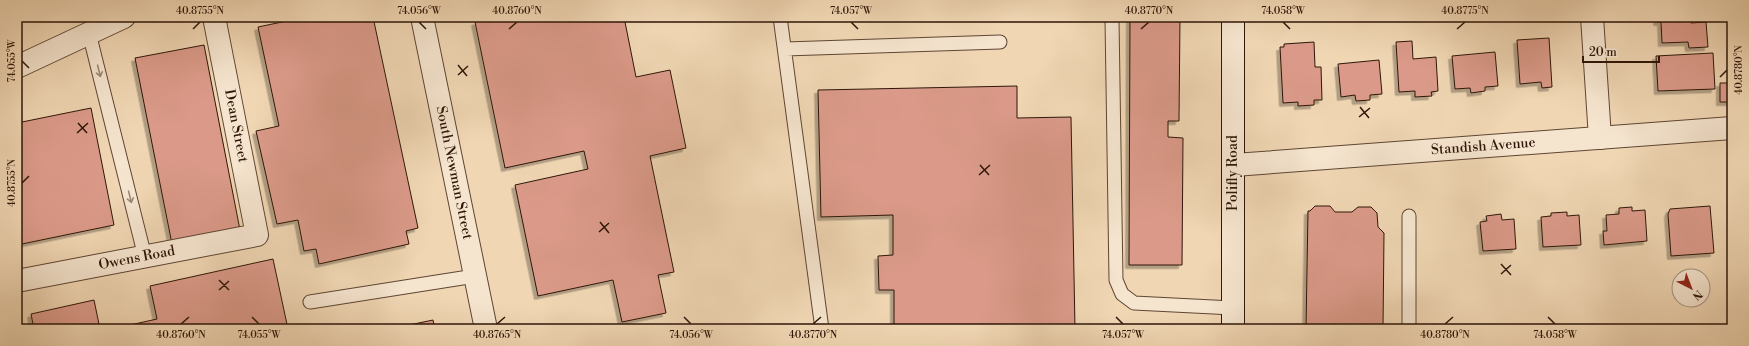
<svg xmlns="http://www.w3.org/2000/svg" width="1749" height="346" font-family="'Libre Bodoni',serif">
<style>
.building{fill:#db9a89;stroke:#2e1608;filter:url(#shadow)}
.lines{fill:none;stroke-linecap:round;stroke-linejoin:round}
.service-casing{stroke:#5e4633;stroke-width:15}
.minor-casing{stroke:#5e4633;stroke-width:24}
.secondary-casing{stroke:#2e1608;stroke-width:24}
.service{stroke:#f5e4ce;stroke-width:13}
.minor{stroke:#f5e4ce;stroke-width:22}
.secondary{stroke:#f5e4ce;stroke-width:22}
.oneway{stroke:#9b8775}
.ticks{fill:none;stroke:#2e1608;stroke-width:1.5}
.labels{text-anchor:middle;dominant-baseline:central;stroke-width:4;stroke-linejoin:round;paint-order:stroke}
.street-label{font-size:14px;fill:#2e1608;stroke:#f5e4ce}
.neatline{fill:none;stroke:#2e1608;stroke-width:1.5}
.ticks-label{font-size:10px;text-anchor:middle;fill:#2e1608}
</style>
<defs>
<filter id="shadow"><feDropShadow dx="-3.5" dy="3.5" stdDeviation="0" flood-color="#0004"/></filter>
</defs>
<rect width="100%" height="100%" fill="#f0d6b3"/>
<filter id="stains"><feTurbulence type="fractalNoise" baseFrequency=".005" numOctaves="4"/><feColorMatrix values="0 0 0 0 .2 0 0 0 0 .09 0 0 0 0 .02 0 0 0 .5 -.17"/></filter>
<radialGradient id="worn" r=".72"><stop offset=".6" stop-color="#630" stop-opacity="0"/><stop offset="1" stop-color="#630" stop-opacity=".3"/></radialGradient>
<path class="building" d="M306 17H373L418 228 406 231 409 244 319 264 316 249 304 251 298 220 277 224 256 131 279 126 258 27Z
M499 17H624L636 77 670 70 686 148 650 156 674 272 658 275 666 313 622 322 613 280 538 296 515 185 588 169 584 151 505 168 475 22Z
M1130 17H1180L1179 121H1168V137L1183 138 1182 265H1129Z
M1657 17H1691V23L1706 22 1708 47 1689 48 1688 42 1662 43 1661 22H1657Z
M1549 38 1552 87 1542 88 1541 82 1520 84 1517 40Z
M1412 41 1413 59 1436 57 1438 91 1431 92 1432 96 1415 97V91L1399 92 1396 42Z
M1314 42 1315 67H1321L1322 100H1314V105L1298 106V102L1283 103 1280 47H1284V44Z
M204 45 240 230 172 244 135 58Z
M1495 52 1498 86 1485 87V91L1471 93 1470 88 1455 89 1452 56Z
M1713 53 1715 89 1658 91 1656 56Z
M1379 60 1382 94 1370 95V100L1356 101 1355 95 1341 97 1338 64Z
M1720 83H1732V102H1720Z
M1017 86V118L1071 117 1075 329H894V290H879L878 256 893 255V215L821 217 818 90Z
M91 108 114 225 17 245V123Z
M1315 206H1330L1335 212H1352L1358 207H1371L1377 213 1378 227 1384 233 1383 329H1306L1308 211H1310Z
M1710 206 1714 253 1671 256 1668 214 1670 209Z
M1632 207V211L1645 210 1647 241 1604 245 1603 231H1607L1606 215 1619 214V208Z
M1567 212V216L1579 215 1581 245 1543 247 1541 217 1551 216V213Z
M1501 214 1502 220 1514 219 1516 249 1483 251 1480 222 1487 221 1486 216Z
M273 259 288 329H112L157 319 150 286Z
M94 300 100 329H34L31 314Z
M433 320 435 329H390Z"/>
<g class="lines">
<g class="service-casing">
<path id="service" d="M780 17 822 329
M1112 19 1116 280 1122 294 1134 303 1233 308
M89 33 145 257
M785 49 1000 42
M310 302 475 276
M1409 329V216"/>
</g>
<g class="minor-casing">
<g id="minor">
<path id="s1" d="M422 17 486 329"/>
<path d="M1592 17 1600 138"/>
<path d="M17 67 124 17"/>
<path id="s2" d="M1234 165 1732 128"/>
<path id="s3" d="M17 281 257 235 214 17"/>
</g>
</g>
<g class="secondary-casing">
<path id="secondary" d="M1233 329V17"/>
</g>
<use href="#service" class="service"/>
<use href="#minor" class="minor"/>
<use href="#secondary" class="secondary"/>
</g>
<defs><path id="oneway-shaft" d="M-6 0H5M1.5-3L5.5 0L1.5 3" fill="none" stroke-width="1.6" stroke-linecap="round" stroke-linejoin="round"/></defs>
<g class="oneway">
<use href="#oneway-shaft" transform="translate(99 71) rotate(76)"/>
<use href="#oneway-shaft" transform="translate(130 197) rotate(76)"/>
</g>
<path class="ticks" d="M419 22 426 29M851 22 858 29M1283 22 1290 29M193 29 200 22M509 29 517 22M1141 29 1149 22M1457 29 1465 22M22 61 29 68M458 65 467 76M458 75 468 66M1720 77 1727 70M1360 107 1369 118M1359 117 1370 108M78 123 87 133M77 133 88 123M980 165 989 175M979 175 990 165M22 183 29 176M600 222 609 233M599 232 609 223M1501 264 1511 275M1501 274 1511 265M219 280 229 290M219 290 229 281M252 317 259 324M684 317 691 324M1116 317 1123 324M1548 317 1555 324M181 324 189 317M497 324 505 317M813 324 821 317M1445 324 1453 317"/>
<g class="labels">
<g class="street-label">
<text transform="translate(236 126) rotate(79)">Dean Street</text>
<text stroke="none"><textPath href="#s2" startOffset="250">Standish Avenue</textPath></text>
<text stroke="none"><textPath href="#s1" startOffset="159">South Newman Street</textPath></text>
<text transform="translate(1233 173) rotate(-90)">Polifly Road</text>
<text stroke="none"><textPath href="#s3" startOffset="122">Owens Road</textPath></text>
</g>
</g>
<rect width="1749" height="346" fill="none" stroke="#f0d6b3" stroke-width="44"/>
<g transform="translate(1691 288) rotate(138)"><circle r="19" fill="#f5e4ce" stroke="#a5927f"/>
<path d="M0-3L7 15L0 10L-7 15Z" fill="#8f2418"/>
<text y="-6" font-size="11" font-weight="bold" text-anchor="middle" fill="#2e1608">N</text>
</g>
<path d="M1583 56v6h76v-6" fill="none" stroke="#2e1608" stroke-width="2"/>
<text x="1589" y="56" font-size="12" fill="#2e1608" stroke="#f5e4ce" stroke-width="3" paint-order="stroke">20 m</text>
<rect x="22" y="22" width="1705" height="302" class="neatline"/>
<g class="ticks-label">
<text x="200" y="14">40.8755°N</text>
<text x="419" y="14">74.056°W</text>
<text x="517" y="14">40.8760°N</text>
<text x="851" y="14">74.057°W</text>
<text x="1149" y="14">40.8770°N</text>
<text x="1283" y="14">74.058°W</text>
<text x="1465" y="14">40.8775°N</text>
<text transform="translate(11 61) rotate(-90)" y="4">74.055°W</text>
<text transform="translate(1738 70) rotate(-90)" y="4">40.8780°N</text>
<text transform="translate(11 183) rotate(-90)" y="4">40.8755°N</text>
<text x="181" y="338">40.8760°N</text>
<text x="259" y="338">74.055°W</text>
<text x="497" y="338">40.8765°N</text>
<text x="691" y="338">74.056°W</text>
<text x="813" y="338">40.8770°N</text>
<text x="1123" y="338">74.057°W</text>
<text x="1445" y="338">40.8780°N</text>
<text x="1555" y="338">74.058°W</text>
</g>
<rect width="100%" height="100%" filter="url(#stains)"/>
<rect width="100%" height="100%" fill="url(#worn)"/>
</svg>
